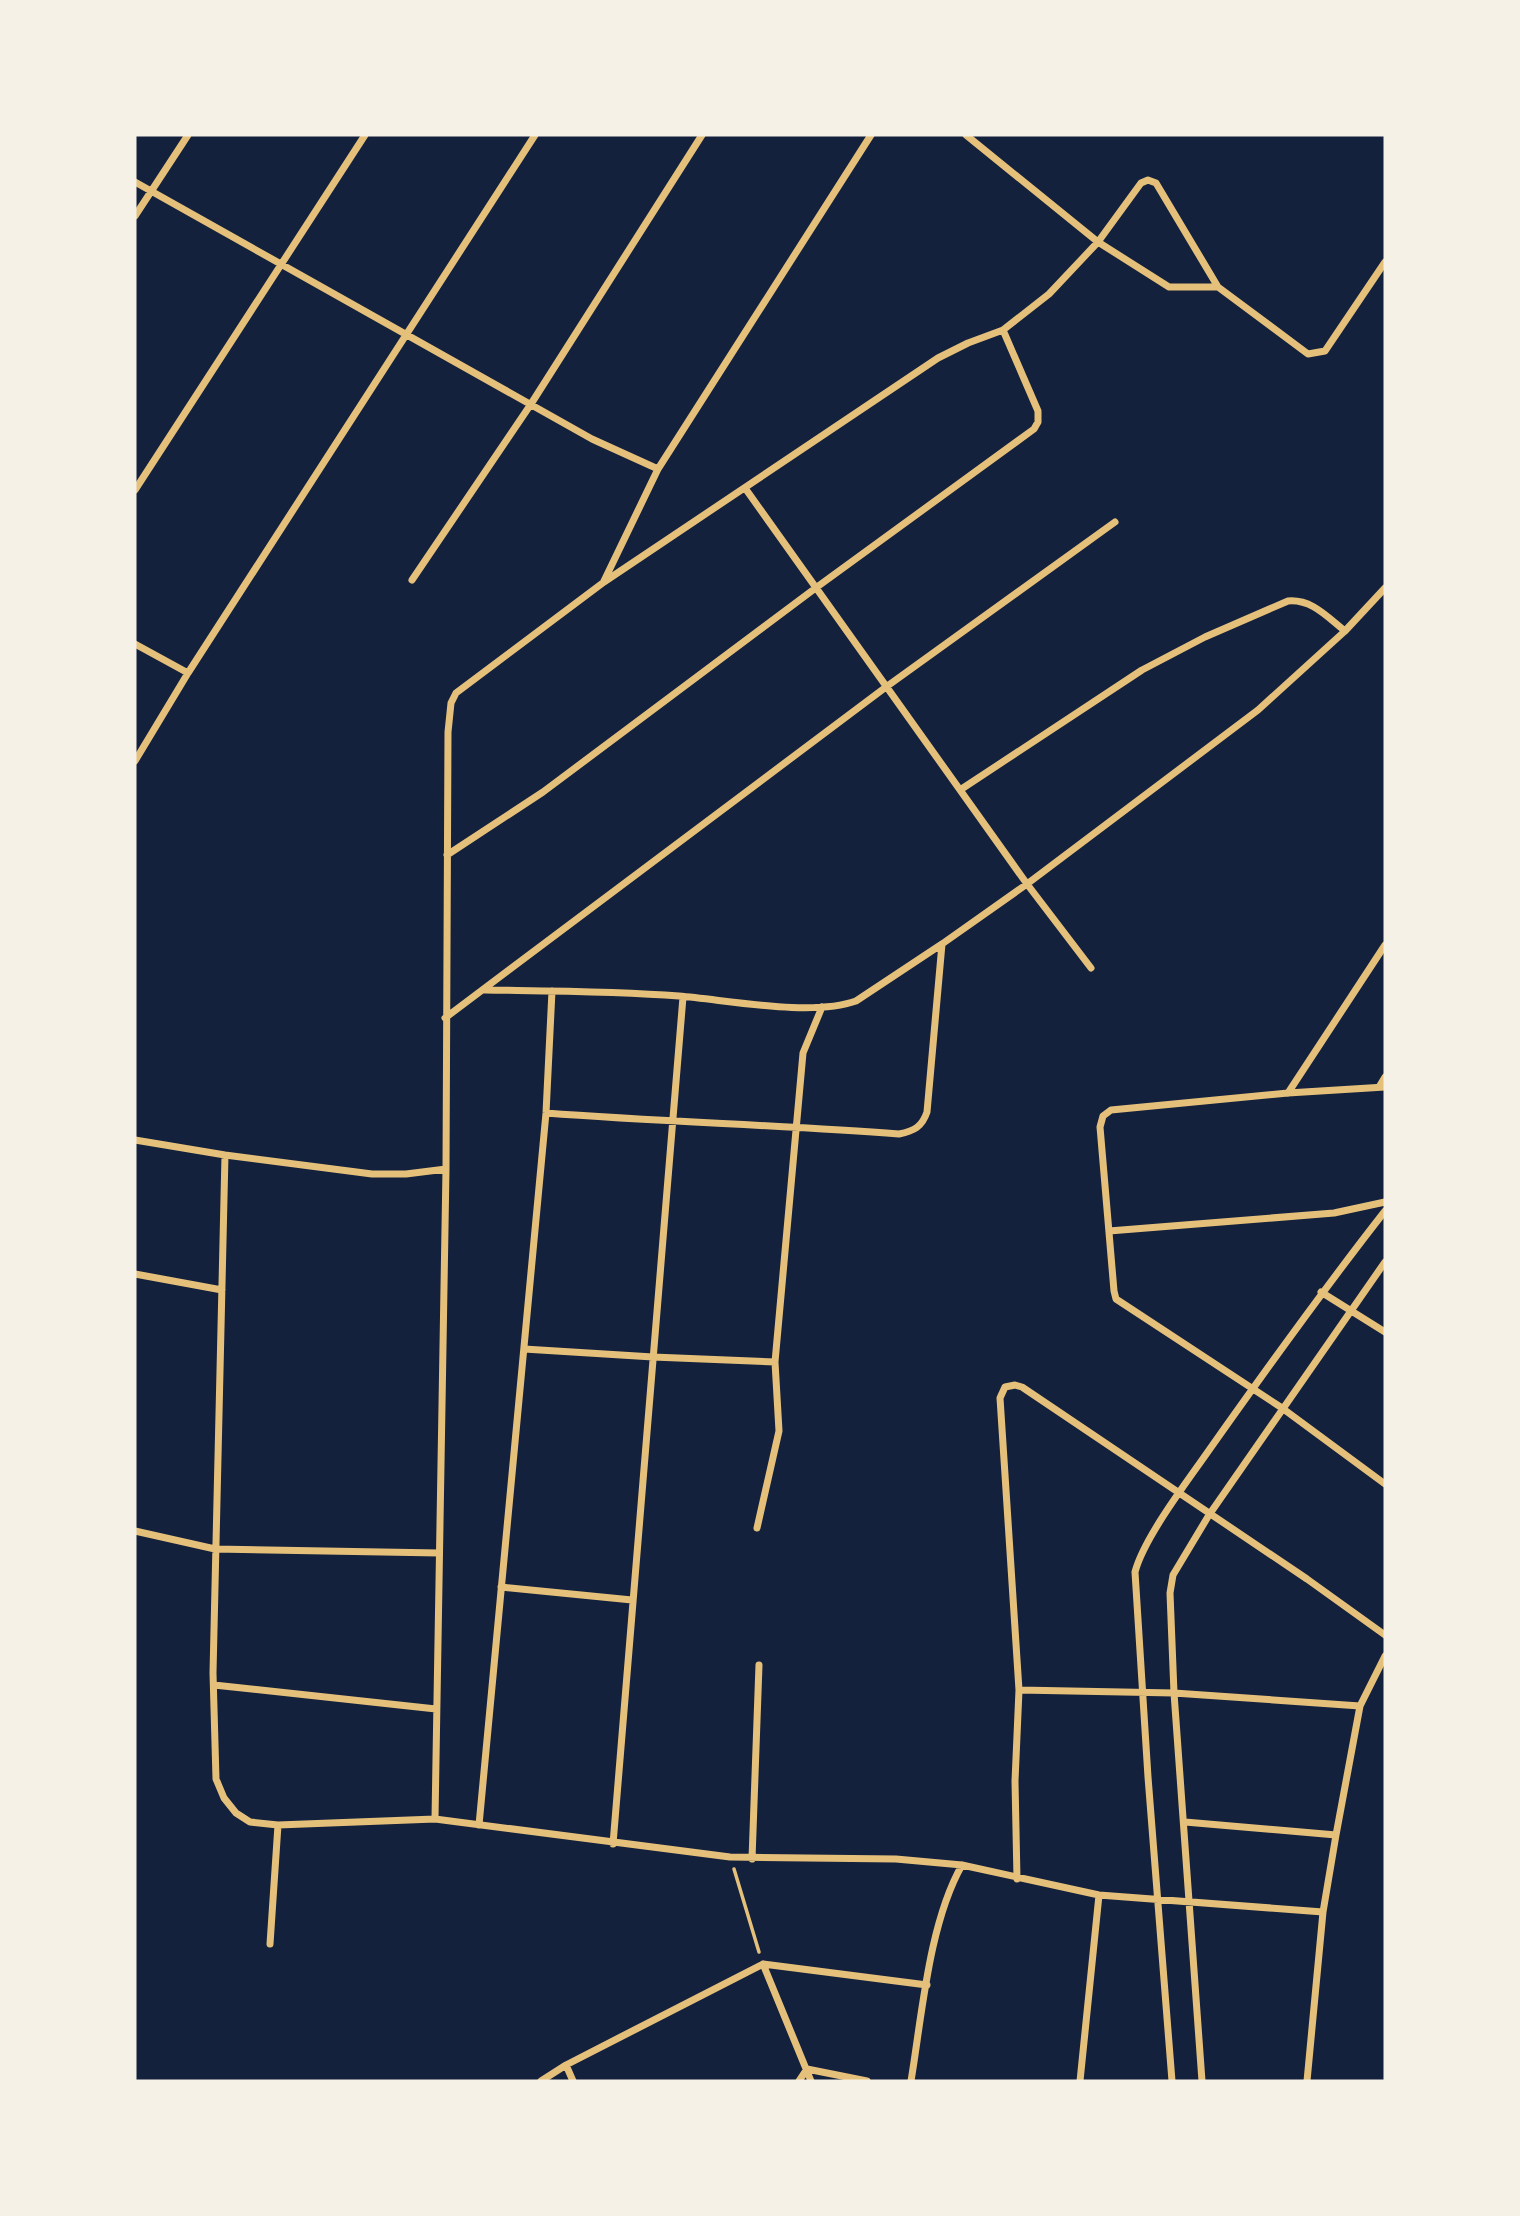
<svg xmlns="http://www.w3.org/2000/svg" width="1520" height="2216" font-family="Jost,sans-serif">
<style>
.lines{fill:none;stroke-linecap:round;stroke-linejoin:round}
.path{stroke:#e5c07b;stroke-width:3.5}
.minor{stroke:#e5c07b;stroke-width:7}
</style>
<rect width="100%" height="100%" fill="#14213d"/>
<g class="lines">
<path class="path" d="M734 1869 759 1952"/>
<path class="minor" d="M966 135 1098 242 1169 287H1218L1308 354 1325 351 1385 262
M135 182 592 439 658 469
M135 216 188 135
M745 488 1027 884 1091 968
M135 490 365 135
M412 580 531 404 702 135
M604 581 658 469 871 135
M135 644 188 673
M135 761 188 673 535 135
M960 790 1142 670 1205 637 1288 601C1312 599 1327 617 1345 631
M447 855 543 792 817 587 1034 429 1038 422V411L1003 330
M485 990C550 991 615 991 679 996 728 1000 811 1017 856 1001L942 944 1027 884 1258 710 1345 631 1385 588
M445 1018 886 687 1115 522
M1379 1087 1385 1077
M1385 1087 1288 1093 1111 1110 1103 1116 1100 1127 1114 1291 1116 1299 1282 1408 1385 1484
M1288 1093 1385 945
M546 1113C664 1122 781 1125 899 1134 914 1131 922 1127 927 1112L942 944
M135 1140 225 1155 372 1174H406L446 1169
M225 1155 213 1673 216 1779 224 1798 236 1813 250 1822 278 1825 435 1819 730 1857 896 1859 962 1865 1099 1895 1323 1912
M1109 1231 1334 1213 1385 1202
M135 1274 222 1290
M1321 1292 1385 1332
M524 1349 653 1357 775 1362
M757 1528 779 1431 775 1362 803 1053 822 1007
M135 1531 215 1549 439 1553
M501 1587 632 1600
M214 1685 436 1709
M1019 1690 1174 1693 1360 1706
M435 1819 446 1169 448 732 451 703 456 693 604 582 938 358 968 343 1003 330 1049 294 1098 242 1141 183 1148 180 1156 183 1218 287
M1185 1822 1336 1835
M479 1825 546 1113 552 991
M613 1844 683 997
M752 1859 759 1665
M1017 1879 1015 1781 1019 1690 1000 1398 1005 1387 1015 1385 1022 1387 1307 1579 1385 1635
M270 1944 278 1825
M763 1964 927 1985
M763 1964 811 2081
M566 2065 573 2081
M541 2081 566 2065 763 1964
M799 2081 807 2069 867 2081
M911 2081C922 2015 929 1923 962 1865
M1080 2081 1099 1895
M1172 2081 1148 1777 1135 1572C1144 1538 1186 1483 1207 1453 1265 1371 1323 1290 1385 1211
M1202 2081 1174 1693 1170 1593 1173 1575 1209 1515 1385 1262
M1307 2081 1323 1912 1336 1835 1360 1706 1385 1656"/>
</g>
<rect width="1520" height="2216" fill="none" stroke="#f6f1e7" stroke-width="273"/>
</svg>
